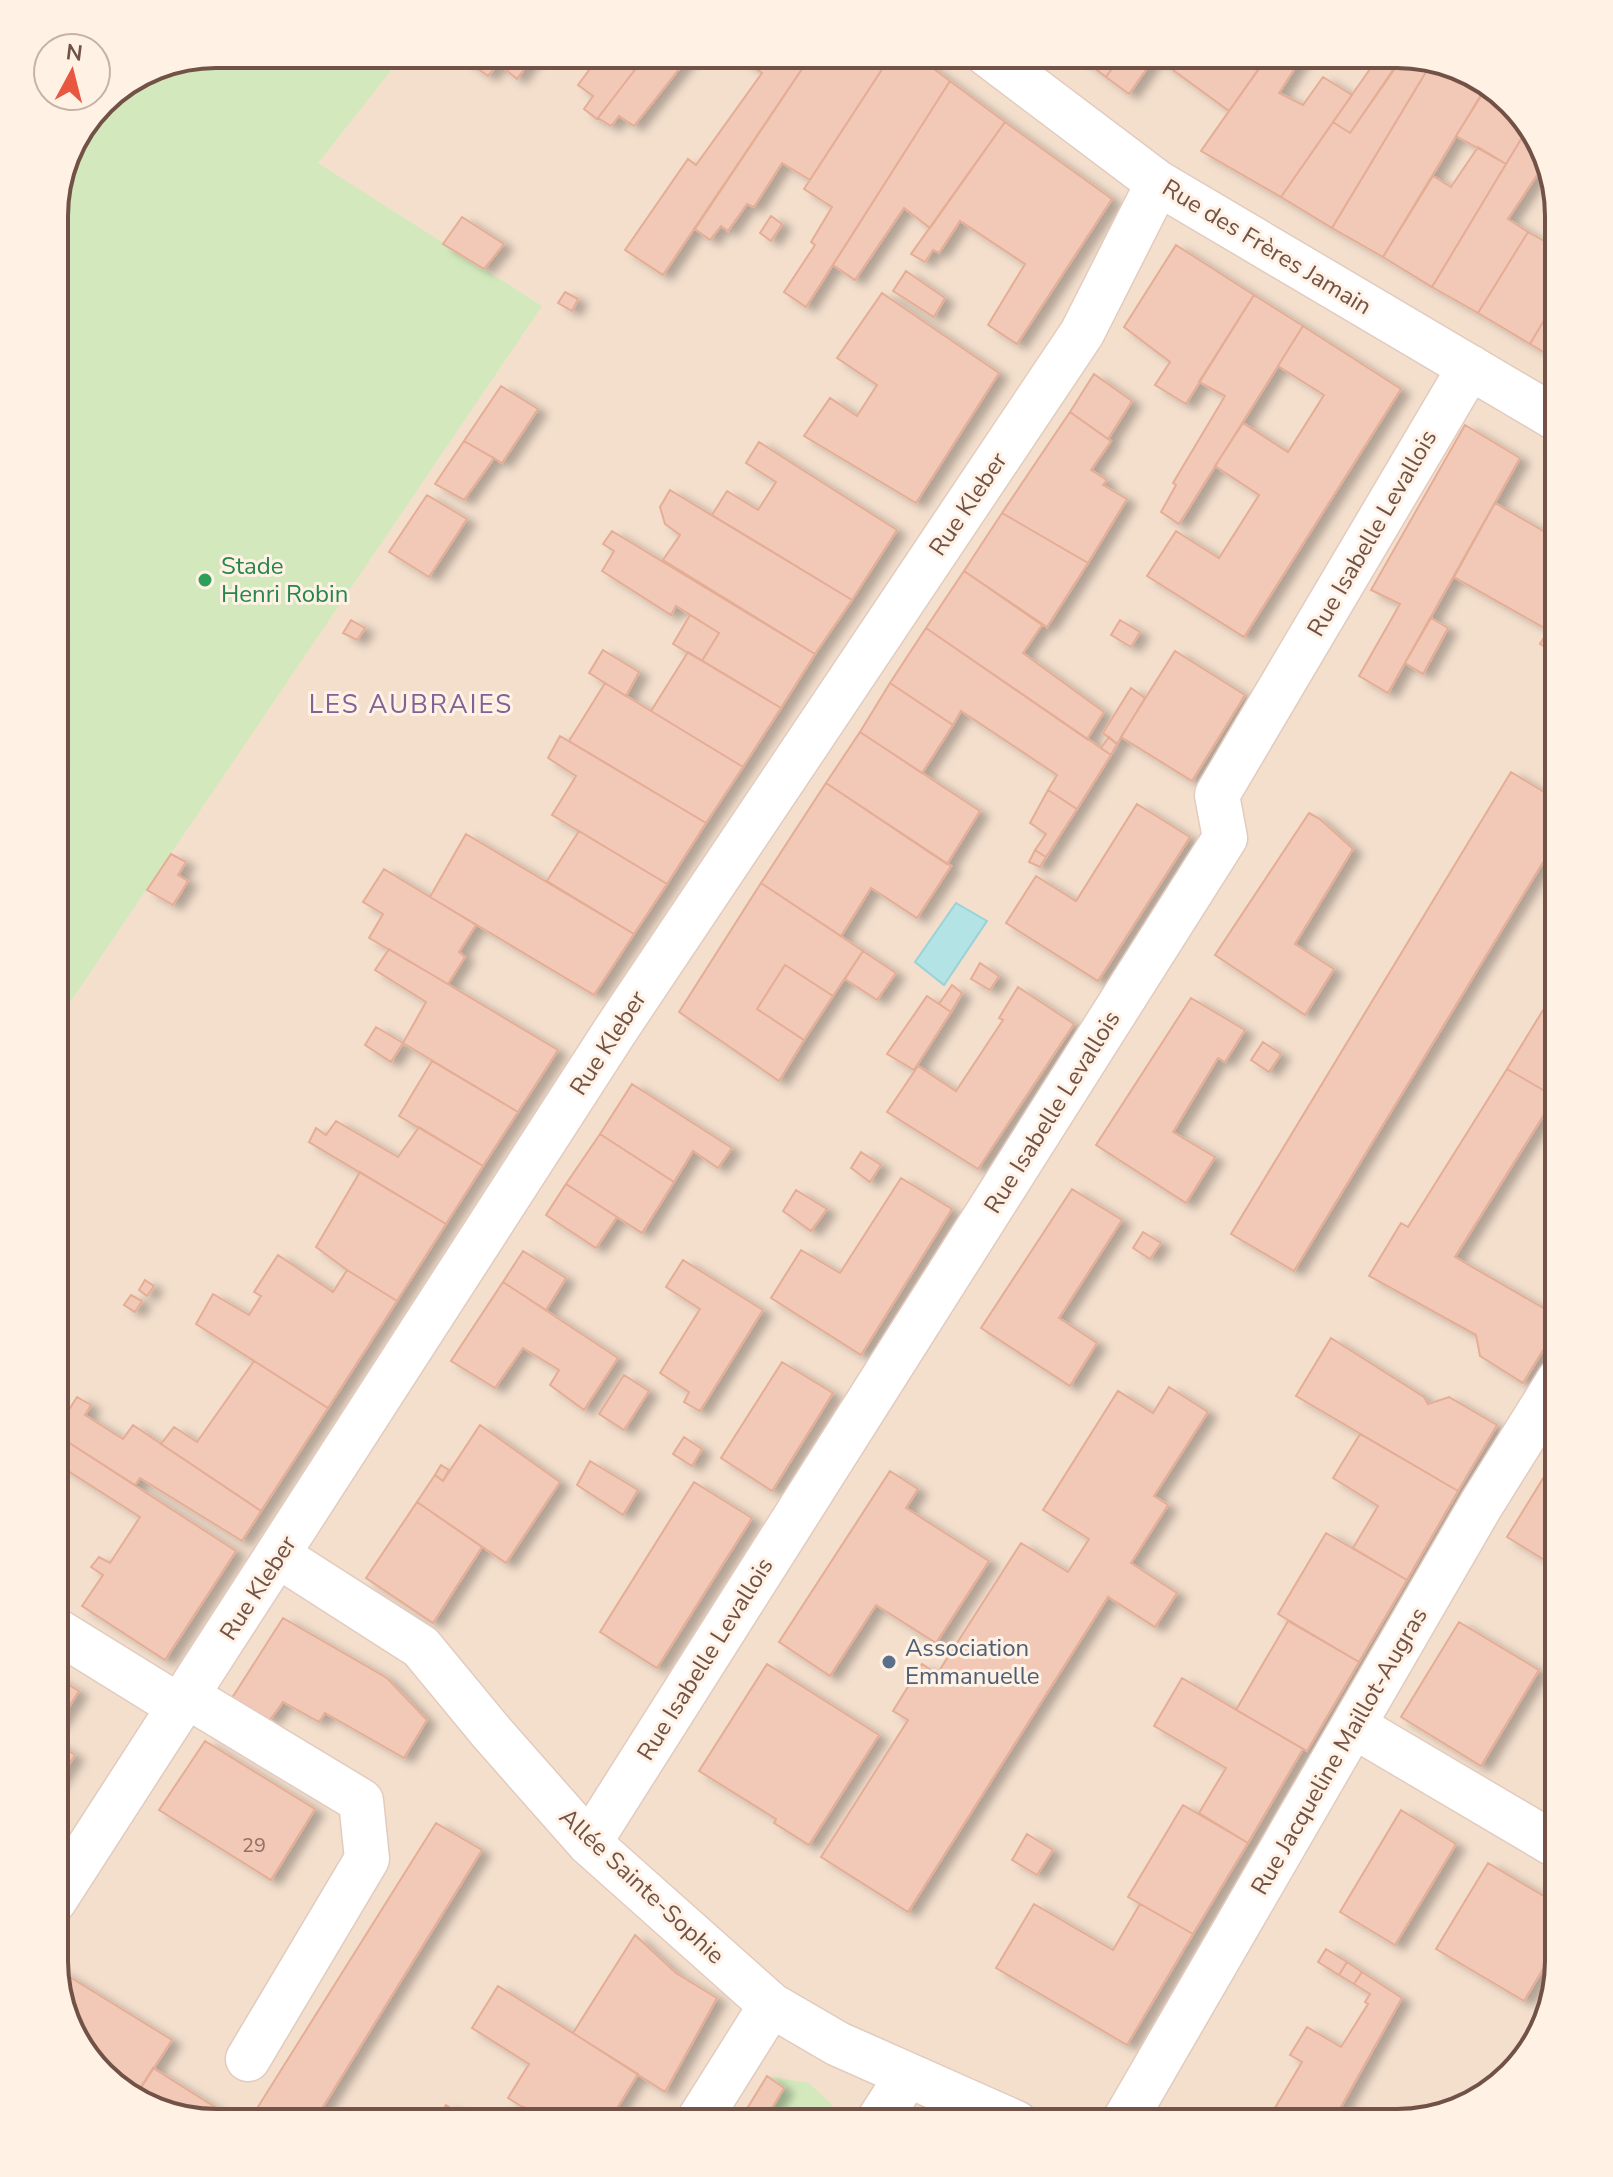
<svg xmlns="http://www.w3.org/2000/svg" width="1613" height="2177" font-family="'Nunito Sans',sans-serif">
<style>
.residential{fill:#f4dfcd}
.green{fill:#d3e9bd}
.water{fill:#b3e3e5;stroke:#99d3d7;stroke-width:2}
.building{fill:#f2c8b6;stroke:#e5ad96;stroke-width:2;filter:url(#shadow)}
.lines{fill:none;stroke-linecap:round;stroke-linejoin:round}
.minor-casing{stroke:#e2cbbe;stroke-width:47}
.minor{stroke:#fff;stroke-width:44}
.leisure-dot{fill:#2e9e5b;stroke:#fff2e5;stroke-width:3}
.service-dot{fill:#5c6f8a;stroke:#fff2e5;stroke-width:3}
.labels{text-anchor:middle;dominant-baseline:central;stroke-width:6;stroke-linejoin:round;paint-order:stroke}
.number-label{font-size:20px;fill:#927063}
.street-label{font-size:24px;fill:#725247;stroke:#fff2e5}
.leisure-label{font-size:24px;fill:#27864d;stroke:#fff2e5;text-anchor:start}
.service-label{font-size:24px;fill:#4e5e75;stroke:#fff2e5;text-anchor:start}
.neighbourhood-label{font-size:26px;letter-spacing:2px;fill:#7f6296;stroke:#fff2e5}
.rim{fill:none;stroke:#725247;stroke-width:4}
</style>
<defs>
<filter id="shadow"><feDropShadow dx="9" dy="5" stdDeviation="4" flood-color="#0004"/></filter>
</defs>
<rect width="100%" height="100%" fill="#fceede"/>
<path class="residential" d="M216 54H1407L1479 76 1537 134 1559 216V1962L1537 2043 1479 2101 1398 2123H206L134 2101 76 2043 54 1961V205L70 145 109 94 154 66Z"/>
<path class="green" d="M216 54H404L318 163 542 306 54 1026V205L70 145 109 94 154 66Z
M767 2076 809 2083 835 2108V2123H738Z"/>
<path class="water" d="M956 903 987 921 944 985 915 962Z"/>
<path class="building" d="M457 54H487L477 68Z
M487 54H535L517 79Z
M601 54H647L597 119 584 109 593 96 578 85Z
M647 54H691L634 126 619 116 611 126 598 118Z
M735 54H812L663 275 625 250 688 159 696 165 762 73Z
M812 54H892L810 180 782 163 754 207 747 204 728 231 721 226 710 240 695 229Z
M892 54H914L950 81 806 307 784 292 815 245 811 242 832 207 804 189Z
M1076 54H1122L1106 77Z
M1122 54H1253L1264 62 1229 111 1155 57 1129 94 1106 77Z
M1269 54H1304L1279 93 1303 105 1323 77 1352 95 1281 197 1201 151Z
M1404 54 1432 62 1332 228 1281 197 1333 122 1350 133Z
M486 55 498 64 488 76 477 68Z
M1379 56 1396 67 1350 133 1333 122Z
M1432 62 1479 76 1487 85 1383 257 1332 228Z
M950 81 1005 122 930 228 904 208 855 280 833 265Z
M1488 85 1529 126 1506 164 1456 136Z
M1005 122 1112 199 1017 344 988 325 1025 264 960 221 939 253 933 250 925 262 911 254Z
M1529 126 1537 134 1545 163 1508 219 1528 232 1478 313 1432 287Z
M1478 147 1506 164 1432 287 1383 257 1433 176 1451 187Z
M771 216 782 224 771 241 760 233Z
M462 217 504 244 484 269 443 244Z
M1528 232 1555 247 1559 241V295L1530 344 1478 313Z
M1176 245 1254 295 1186 404 1155 385 1170 362 1124 327Z
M906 271 945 298 934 317 893 291Z
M565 292 578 299 572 311 558 303Z
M882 293 999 373 916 503 804 436 830 398 857 416 877 385 837 358Z
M1254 295 1303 326 1179 524 1161 512 1176 485 1173 483 1225 396 1199 382Z
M1559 295V361L1530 344Z
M1303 326 1401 389 1244 637 1147 576 1176 531 1219 558 1259 495 1215 466 1243 423 1288 452 1324 395 1278 366Z
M1094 374 1132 401 1108 439 1070 412Z
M501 386 538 409 502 463 464 441Z
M1070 412 1111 441 1091 470 1107 480 1103 485 1127 499 1088 563 1002 513Z
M1465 425 1520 458 1388 693 1359 676 1400 604 1371 590Z
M464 441 494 458 464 500 435 484Z
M759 442 897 530 852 600 712 515 727 491 758 510 776 482 746 463Z
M670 490 852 600 815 654 663 560 680 535 665 524 660 507Z
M427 495 467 519 429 577 389 552Z
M1495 503 1559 540V613L1548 630 1454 577Z
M1002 513 1088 563 1047 627 964 571Z
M612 531 815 654 781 708 702 661 719 633 676 606 671 615 602 571 614 551 603 544Z
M964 571 1042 625 1023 653 1104 712 1087 739 926 628Z
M1559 613V655L1540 644Z
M690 615 719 633 702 661 673 644Z
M1431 618 1448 628 1423 674 1405 663Z
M351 620 365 628 357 640 343 633Z
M1120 620 1140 632 1131 647 1111 635Z
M926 628 1111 755 1077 809 1048 790 1057 775 961 711 953 725 890 683Z
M603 650 639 672 626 696 589 673Z
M1175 651 1245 695 1192 781 1121 737Z
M688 652 781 708 743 767 651 711Z
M605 683 743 767 706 823 569 741Z
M890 683 953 725 922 773 860 732Z
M1131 688 1145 698 1117 744 1103 733Z
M860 732 980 811 947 864 826 783Z
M560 736 706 823 667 884 552 815 576 776 548 758Z
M1109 737 1117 744 1111 755 1101 748Z
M1511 772 1559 801V836L1294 1271 1231 1234Z
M826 783 951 866 917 918 871 888 841 936 761 883Z
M1048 790 1077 809 1046 857 1035 850 1046 834 1030 823Z
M1137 804 1190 837 1098 981 1006 923 1036 876 1076 901Z
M1309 813 1320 819 1353 849 1295 944 1334 969 1305 1015 1215 955Z
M579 831 667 884 634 934 547 881Z
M466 834 634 934 594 995 430 897Z
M1035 850 1046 857 1040 867 1029 862Z
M171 854 186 862 178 875 188 881 173 905 147 890Z
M384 869 476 925 459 952 465 957 448 984 369 938 383 914 363 902Z
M761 883 863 951 833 996 785 965 757 1009 804 1040 779 1081 679 1012Z
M389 949 558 1050 518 1112 403 1043 426 1002 375 970Z
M863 951 896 973 877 1000 845 979Z
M980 963 999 976 990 990 971 979Z
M785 965 833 996 804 1040 757 1009Z
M1559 984V1090L1555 1097 1507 1069Z
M952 985 962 993 951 1012 939 1004Z
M1018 987 1074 1024 978 1169 887 1112 918 1066 956 1091 1003 1020 999 1018Z
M927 996 951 1012 914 1070 887 1054Z
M1191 998 1245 1030 1225 1062 1218 1058 1173 1132 1215 1157 1186 1203 1096 1145Z
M376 1027 403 1043 391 1062 365 1045Z
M1263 1042 1281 1054 1269 1072 1251 1060Z
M432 1061 518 1112 483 1166 399 1116Z
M1507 1069 1555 1097 1455 1257 1559 1317V1324L1523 1383 1480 1356 1476 1335 1369 1276 1401 1223 1408 1227Z
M632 1084 732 1148 718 1168 693 1151 674 1182 600 1134Z
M336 1121 398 1157 419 1127 483 1166 446 1224 309 1142 316 1128 326 1135Z
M600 1134 674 1182 642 1233 566 1184Z
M861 1152 881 1165 870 1182 851 1168Z
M360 1172 446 1224 397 1301 347 1270 316 1247Z
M901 1178 952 1209 861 1355 771 1298 801 1250 840 1273Z
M566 1184 617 1217 596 1248 546 1215Z
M1072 1189 1122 1220 1059 1318 1097 1343 1070 1386 981 1328Z
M796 1190 827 1209 811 1231 783 1211Z
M1143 1232 1161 1243 1150 1259 1133 1248Z
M523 1251 566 1278 546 1310 503 1282Z
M278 1255 333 1292 347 1270 397 1301 328 1408 196 1324 213 1294 249 1315 261 1296 254 1292Z
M683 1260 763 1310 700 1411 684 1402 689 1392 660 1373 700 1309 666 1287Z
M145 1280 154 1286 147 1296 139 1290Z
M503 1282 618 1358 584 1410 550 1385 559 1370 523 1348 495 1388 451 1361Z
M131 1295 142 1301 135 1312 124 1305Z
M1331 1338 1424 1397 1428 1404 1449 1397 1497 1425 1458 1491 1296 1396Z
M254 1361 328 1408 261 1511 161 1444 174 1427 197 1442Z
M782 1362 833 1393 772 1491 721 1458Z
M624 1375 649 1391 624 1430 599 1414Z
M1169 1387 1208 1412 1154 1496 1168 1505 1131 1563 1177 1593 1155 1627 1108 1597 908 1912 821 1857 908 1720 893 1711 922 1664 937 1674 1021 1543 1068 1572 1089 1539 1043 1510 1118 1391 1153 1413Z
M77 1397 91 1405 85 1415 123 1439 133 1425 261 1511 242 1541 140 1478 135 1485 54 1433Z
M480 1425 560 1482 506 1563 417 1502 435 1475 443 1481Z
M54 1433 236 1551 165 1660 82 1606 103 1575 91 1567 99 1557 110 1563 140 1517 54 1462Z
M1360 1434 1458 1491 1407 1580 1353 1548 1378 1506 1333 1478Z
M684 1437 702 1449 692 1466 673 1454Z
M590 1461 638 1490 623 1515 577 1485Z
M441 1465 449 1470 443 1481 435 1475Z
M890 1471 918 1489 906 1508 989 1561 936 1643 876 1605 830 1676 779 1642Z
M1547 1472 1559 1480V1569L1507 1537Z
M694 1482 752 1518 657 1668 600 1632Z
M417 1502 482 1547 433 1623 366 1578Z
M1326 1533 1407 1580 1359 1662 1278 1614Z
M283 1618 387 1678 427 1720 404 1758 325 1713 319 1722 283 1702 270 1720 232 1698Z
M1288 1621 1359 1662 1307 1751 1236 1710Z
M1459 1622 1539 1670 1481 1766 1401 1717Z
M767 1664 879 1735 809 1845 774 1823 776 1819 699 1771Z
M54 1676 79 1691 58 1724 54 1722Z
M1182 1678 1303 1749 1248 1843 1199 1813 1226 1768 1154 1726Z
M54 1741 75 1755 54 1787Z
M205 1741 315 1809 271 1880 159 1810Z
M1183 1805 1248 1843 1193 1934 1128 1897Z
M1401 1810 1456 1844 1395 1945 1340 1912Z
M436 1823 482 1850 313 2123H206L133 2100 153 2068 223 2112 251 2118Z
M1027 1834 1053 1850 1037 1875 1012 1860Z
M1488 1863 1559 1905V1942L1524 2001 1436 1949Z
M1034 1904 1113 1950 1140 1904 1193 1934 1127 2045 996 1968Z
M635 1935 676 1973 717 1998 665 2092 573 2033Z
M1326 1949 1347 1962 1339 1975 1318 1962Z
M1347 1962 1362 1972 1354 1984 1339 1975Z
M57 1969 172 2040 133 2100 76 2043Z
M1362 1972 1402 1998 1332 2123H1266L1302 2062 1290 2055 1307 2027 1341 2047 1368 2004 1365 2002 1370 1994 1354 1984Z
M498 1986 638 2074 608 2123H548L508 2098 529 2064 472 2028Z
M767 2076 784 2088 766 2118 748 2107Z
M446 2105 474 2123H435Z
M524 2107 548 2123H513Z"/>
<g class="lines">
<g class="minor-casing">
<path id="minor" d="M987 54 1158 183 1559 420
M279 1556 421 1647 492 1733 589 1843 771 2005 838 2044 1016 2123
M54 1629 180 1707
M187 1696 361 1801 367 1859 248 2059
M1354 1726 1559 1847
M589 1843 1225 838 1217 795 1470 367
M54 1901 615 1031 1082 333 1158 183
M697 2123 771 2005
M877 2123 907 2076
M1123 2123 1481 1505 1559 1380"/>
</g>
<use href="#minor" class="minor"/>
</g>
<circle class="leisure-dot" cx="205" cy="580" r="8"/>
<circle class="service-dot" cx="889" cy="1662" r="8"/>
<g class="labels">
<g class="number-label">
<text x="254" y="1845">29</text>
</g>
<g class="street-label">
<text transform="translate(1267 247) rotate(31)">Rue des Frères Jamain</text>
<text transform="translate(968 504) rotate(-56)">Rue Kleber</text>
<text transform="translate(1372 533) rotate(-60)">Rue Isabelle Levallois</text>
<text transform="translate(608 1043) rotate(-57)">Rue Kleber</text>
<text transform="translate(1052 1112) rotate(-58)">Rue Isabelle Levallois</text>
<text transform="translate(258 1588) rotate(-57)">Rue Kleber</text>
<text transform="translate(705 1659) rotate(-58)">Rue Isabelle Levallois</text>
<text transform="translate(1339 1751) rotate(-60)">Rue Jacqueline Maillot-Augras</text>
<text transform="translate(642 1886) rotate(43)">Allée Sainte-Sophie</text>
</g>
<g class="leisure-label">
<text x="221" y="566">Stade<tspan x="221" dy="28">Henri Robin</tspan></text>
</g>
<g class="service-label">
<text x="905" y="1648">Association<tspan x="905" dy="28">Emmanuelle</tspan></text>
</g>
<g class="neighbourhood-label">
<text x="411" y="704">LES AUBRAIES</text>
</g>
</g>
<path d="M0 0H1613V2177H0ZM216 68H1397A148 148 0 0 1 1545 216V1961A148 148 0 0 1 1397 2109H216A148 148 0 0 1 68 1961V216A148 148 0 0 1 216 68Z" fill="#fff2e5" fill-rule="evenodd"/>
<path class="rim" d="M216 68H1397A148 148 0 0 1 1545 216V1961A148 148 0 0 1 1397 2109H216A148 148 0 0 1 68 1961V216A148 148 0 0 1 216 68Z"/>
<g transform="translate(72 72) rotate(7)"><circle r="38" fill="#fff2e5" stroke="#c7b2a6" stroke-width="2"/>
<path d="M0-6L14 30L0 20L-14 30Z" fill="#e95741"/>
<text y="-12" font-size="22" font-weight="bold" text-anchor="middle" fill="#725247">N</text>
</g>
</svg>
